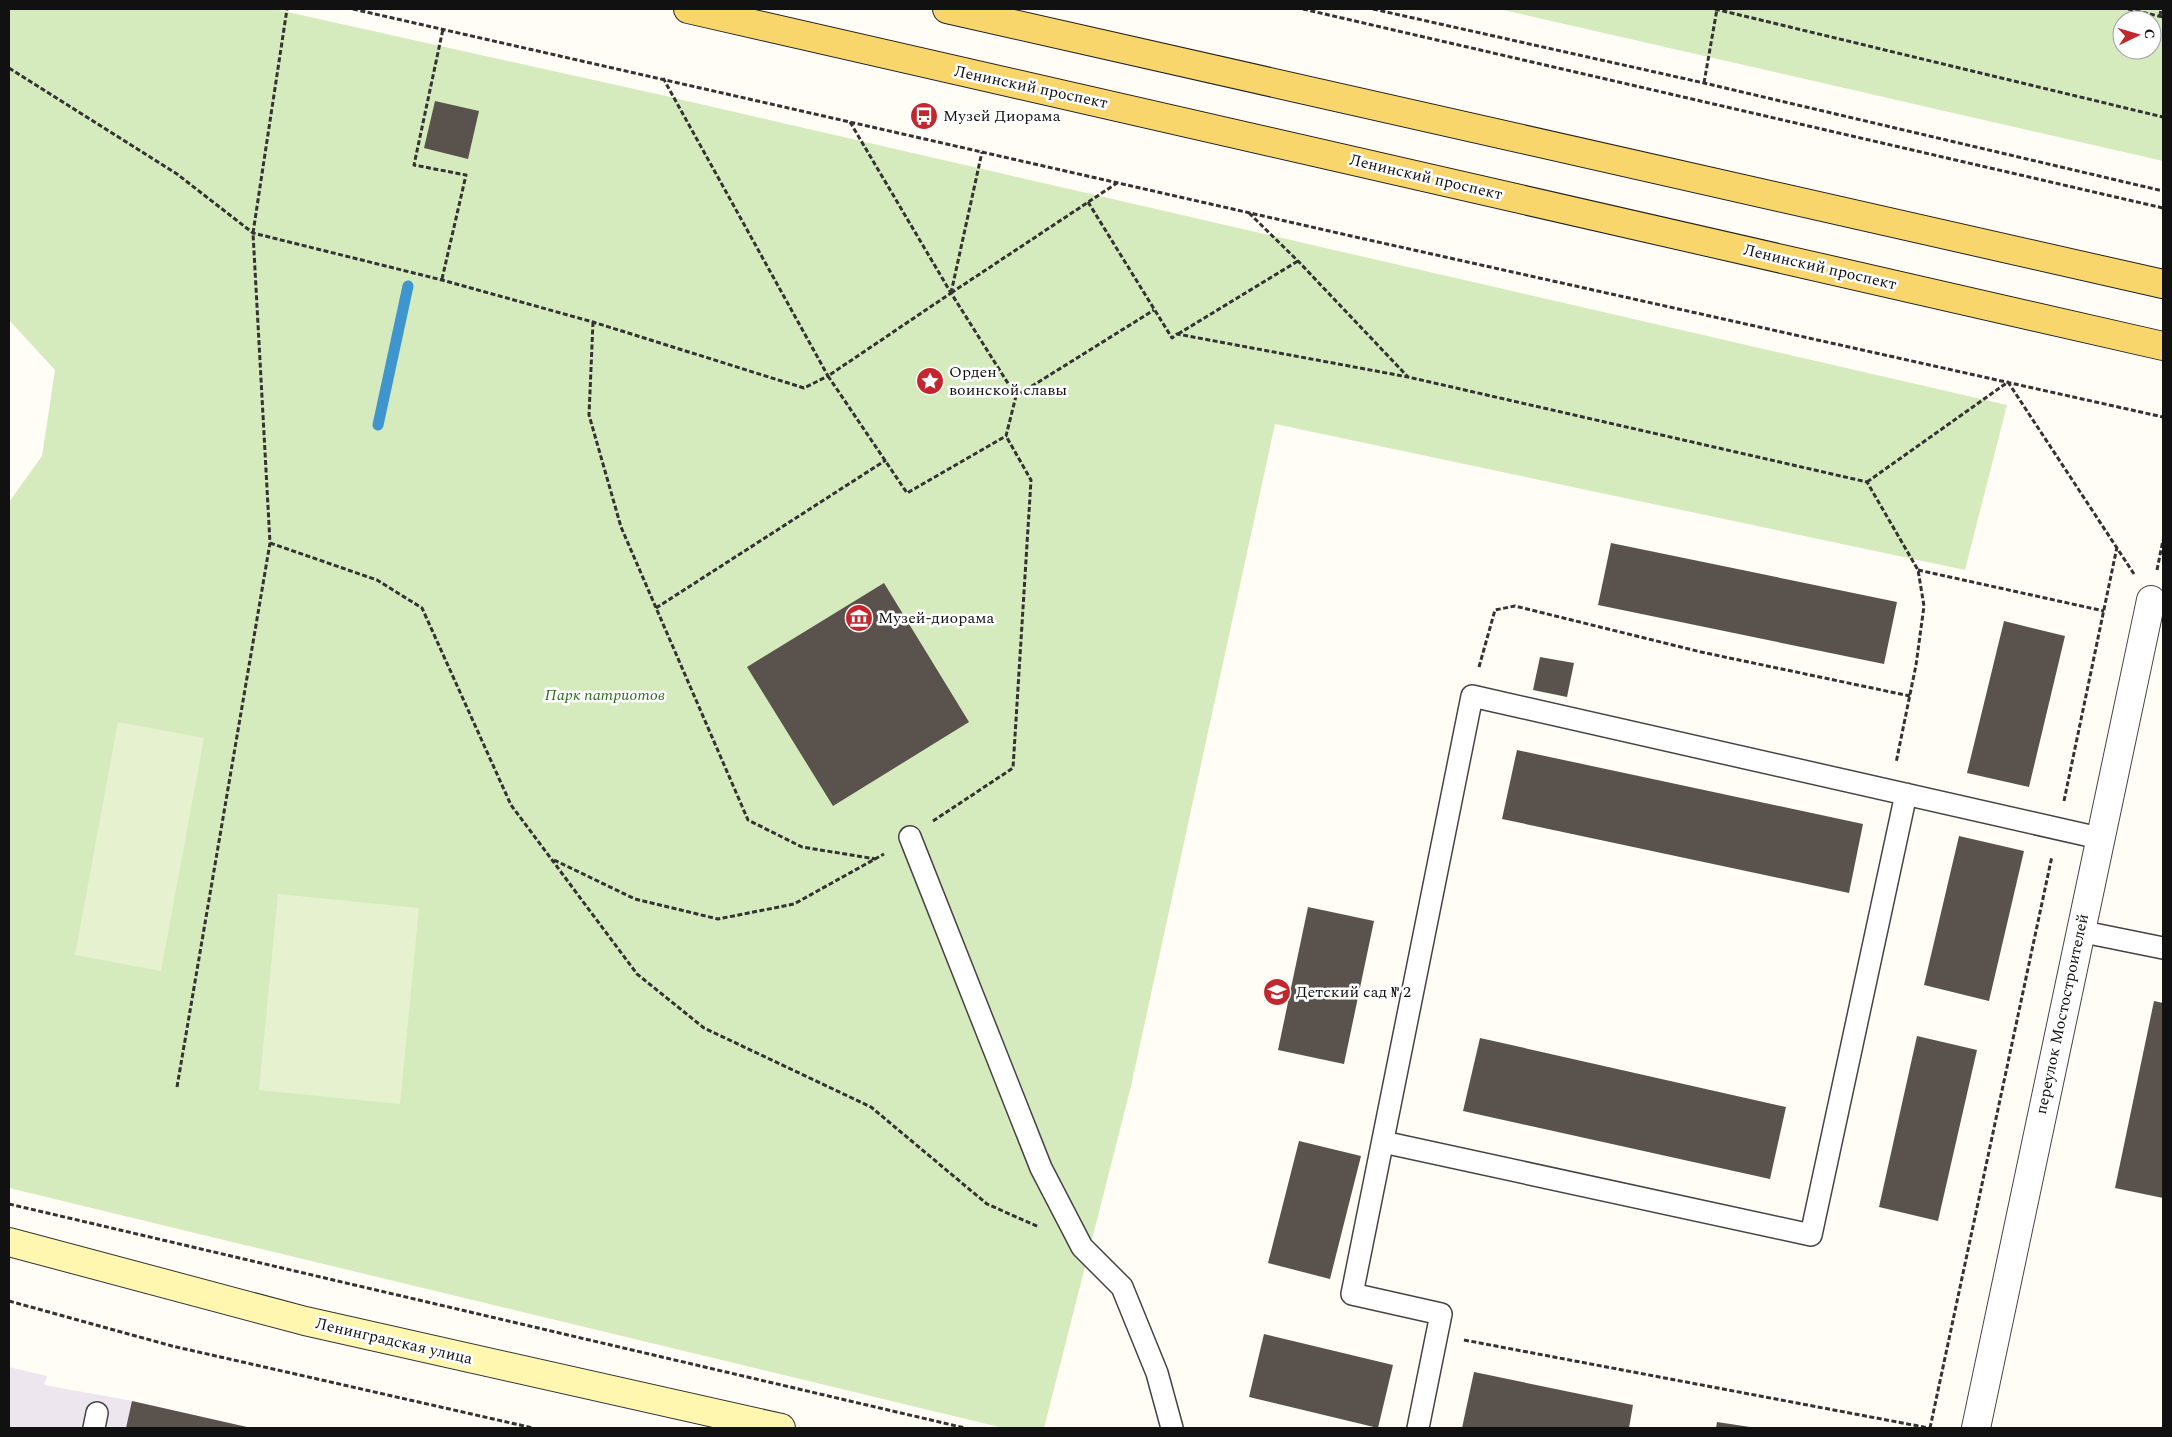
<svg xmlns="http://www.w3.org/2000/svg" width="2172" height="1437" font-family="Spectral,serif">
<style>
.industrial{fill:#eee6ef}
.green{fill:#d5ebbd;fill-rule:evenodd}
.pitch{fill:#e6f2cf}
.lines{fill:none;stroke-linecap:round;stroke-linejoin:round}
.stream{stroke:#3f96cf;stroke-width:11}
.building{fill:#5a524d}
.service-casing{stroke:#444;stroke-width:24}
.minor-casing{stroke:#444;stroke-width:30}
.secondary-casing{stroke:#333;stroke-width:30}
.primary-casing{stroke:#222;stroke-width:30}
.path{stroke:#333;stroke-width:3;stroke-dasharray:5 2.5;stroke-linecap:butt}
.service{stroke:#fff;stroke-width:21}
.minor{stroke:#fff;stroke-width:28}
.secondary{stroke:#fff6b0;stroke-width:28}
.primary{stroke:#f9d66b;stroke-width:28}
.labels{text-anchor:middle;dominant-baseline:central;stroke-width:5;stroke-linejoin:round;paint-order:stroke}
.street-label{font-size:16px;fill:#111;stroke:#fff}
.poi-label{font-size:16px;fill:#111;stroke:#fff;text-anchor:start}
.park-label{font-size:16px;font-style:italic;fill:#2f6b1f;stroke:#fff}
</style>
<rect width="100%" height="100%" fill="#fffdf5"/>
<path class="industrial" d="M9 1367 47 1376 44 1385 133 1401 250 1428H9Z"/>
<path class="green" d="M9 9H274L657 94 2007 405 1965 570 1275 424 1131 1086 1044 1428H1003L9 1188V502L42 456 55 370 9 320Z
M1499 9H2163V161ZM2122 20H2152V50H2122Z"/>
<path class="pitch" d="M118 722 204 738 161 971 75 955Z
M278 894 419 908 400 1104 259 1090Z"/>
<g class="lines">
<path class="stream" d="M378 425 408 286"/>
</g>
<path class="building" d="M435 101 479 111 468 159 424 148Z
M1611 543 1897 602 1884 664 1598 605Z
M884 583 969 722 833 806 747 667Z
M2004 621 2065 636 2029 787 1967 773Z
M1540 657 1574 663 1567 697 1533 690Z
M1517 750 1863 824 1849 893 1502 819Z
M1959 836 2024 851 1989 1001 1924 985Z
M1308 907 1374 921 1344 1064 1278 1050Z
M2154 1001 2163 1003V1198L2115 1188Z
M1917 1036 1977 1050 1938 1221 1879 1207Z
M1480 1038 1786 1107 1770 1179 1463 1111Z
M1299 1141 1361 1156 1330 1279 1268 1263Z
M1264 1334 1393 1365 1378 1428 1249 1397Z
M1474 1372 1633 1405 1629 1428H1462Z
M132 1401 247 1427V1428H126Z
M1717 1422 1750 1427V1428H1716Z"/>
<g class="lines">
<g class="service-casing">
<path id="service" d="M910 837 1041 1168 1082 1247 1122 1287 1157 1373 1172 1428
M2079 931 2163 948
M1383 1142 1811 1235 1906 794
M94 1428 97 1413
M1418 1428 1441 1314 1352 1294 1472 696 2099 838"/>
</g>
<g class="minor-casing">
<path id="minor" d="M1976 1428 2151 600"/>
</g>
<g class="secondary-casing">
<path id="secondary" d="M9 1242 305 1321 781 1428"/>
</g>
<g class="primary-casing">
<path id="primary" d="M688 9 2163 346
M947 9 2163 284"/>
</g>
<path class="path" d="M353 9 1360 238 2163 417
M1303 9 2163 208
M1373 9 1704 83 2163 191
M1715 9 2163 117
M2128 9 2163 17
M2160 16 2161 9
M9 68 177 174 253 233 442 280 593 322 804 388 828 376 663 78
M1704 83 1717 9
M850 122 951 293
M1088 202 1172 338 1177 334 1408 377 1867 482 1918 570 1924 606 1916 665 1896 763
M1249 213 1298 261 1408 377
M442 279 466 175 414 165 443 29
M951 293 1117 183
M951 293 982 152
M593 322 589 415 621 527 748 820 802 847 876 859
M1178 334 1298 261
M1016 396 951 293 828 376 907 493 1006 436 1016 396 1154 310
M1867 482 2008 382 2134 574
M270 543 377 580 422 608 511 805 637 974 704 1028 871 1107 987 1204 1039 1227
M1918 570 2104 611
M2157 570 2163 540
M656 608 886 460
M1479 667 1495 610 1515 606 1701 652 1910 696
M2064 801 2117 547
M933 821 1013 768 1031 480 1006 436
M554 860 635 899 718 919 794 904 884 854
M177 1087 270 543 253 233 287 9
M9 1204 965 1428
M9 1301 172 1346 533 1428
M1464 1340 1929 1428
M1930 1428 2052 856"/>
<use href="#service" class="service"/>
<use href="#minor" class="minor"/>
<use href="#secondary" class="secondary"/>
<use href="#primary" class="primary"/>
</g>
<defs>
<g id="bus-disc" transform="scale(1.4375)"><circle r="9.5" fill="#c4262e" stroke="#fff"/><path d="M-5-6H5V4H4V6H2V4H-2V6H-4V4H-5ZM-3.5-4V0h7V-4ZM-3.5 1.2v1.5H-2V1.2ZM2 1.2v1.5H3.5V1.2Z" fill="#fff"/></g>
<g id="sight-disc" transform="scale(1.4375)"><circle r="9.5" fill="#c4262e" stroke="#fff"/><path d="M0-6L1.8-2.2L6-1.7L2.9 1.2L3.7 5.4L0 3.3L-3.7 5.4L-2.9 1.2L-6-1.7L-1.8-2.2Z" fill="#fff"/></g>
<g id="museum-disc" transform="scale(1.4375)"><circle r="9.5" fill="#c4262e" stroke="#fff"/><path d="M0-6L6-3V-2H-6V-3ZM-5-1h2V3h-2ZM-1-1h2V3h-2ZM3-1h2V3H3ZM-6 4H6V6H-6Z" fill="#fff"/></g>
<g id="school-disc" transform="scale(1.4375)"><circle r="9.5" fill="#c4262e" stroke="#fff"/><path d="M0-5L7-2L0 1L-7-2ZM-4 1L0 2.5L4 1V4Q0 6-4 4Z" fill="#fff"/></g>
</defs>
<g fill-rule="evenodd">
<use href="#bus-disc" x="924" y="116"/>
<use href="#sight-disc" x="930" y="381"/>
<use href="#museum-disc" x="859" y="618"/>
<use href="#school-disc" x="1277" y="992"/>
</g>
<g class="labels">
<g class="street-label">
<text transform="translate(1031 87) rotate(12)">Ленинский проспект</text>
<text transform="translate(1426 177) rotate(13)">Ленинский проспект</text>
<text transform="translate(1820 267) rotate(13)">Ленинский проспект</text>
<text transform="translate(2062 1014) rotate(-78)">переулок Мостостроителей</text>
<text transform="translate(394 1341) rotate(13)">Ленинградская улица</text>
</g>
<g class="poi-label">
<text x="943" y="116">Музей Диорама</text>
<text x="949" y="372">Орден<tspan x="949" dy="18">воинской славы</tspan></text>
<text x="878" y="618">Музей-диорама</text>
<text x="1296" y="992">Детский сад № 2</text>
</g>
<g class="park-label">
<text x="605" y="695">Парк патриотов</text>
</g>
</g>
<rect width="2172" height="1437" fill="none" stroke="#111111" stroke-width="20"/>
<g transform="translate(2137 35) rotate(85)"><circle r="24" fill="#ffffff" stroke="#a0a0a0"/>
<path d="M0-4L9 19L0 12L-9 19Z" fill="#c4262e"/>
<text y="-8" font-size="14" font-weight="bold" text-anchor="middle" fill="#111111">С</text>
</g>
</svg>
